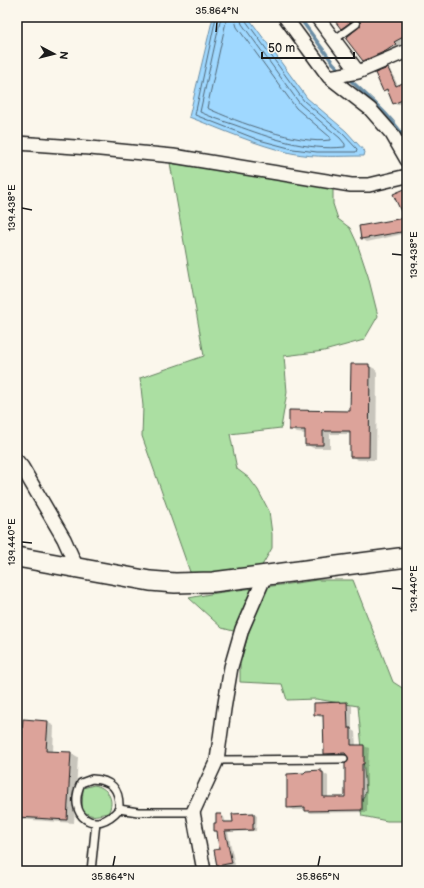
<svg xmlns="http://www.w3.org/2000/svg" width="424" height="888" font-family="'Balsamiq Sans',sans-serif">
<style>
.green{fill:#abdfa2;stroke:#647e5f}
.water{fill:#9fd8ff;stroke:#6b8da4}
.shadow{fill:#0003}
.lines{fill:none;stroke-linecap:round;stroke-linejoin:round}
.shore{stroke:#506777;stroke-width:1}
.stream{stroke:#6b8da4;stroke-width:3.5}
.building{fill:#dca39a;stroke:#1c1c1c}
.lane-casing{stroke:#1c1c1c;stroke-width:10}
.street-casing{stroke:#1c1c1c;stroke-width:16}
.secondary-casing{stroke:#1c1c1c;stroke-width:22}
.lane{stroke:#fbf7ec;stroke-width:7}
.street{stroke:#fbf7ec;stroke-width:13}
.secondary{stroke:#fbf7ec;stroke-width:19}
.ticks{fill:none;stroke:#1c1c1c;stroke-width:1.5}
.neatline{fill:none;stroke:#1c1c1c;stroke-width:1.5}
.ticks-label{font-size:10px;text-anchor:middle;fill:#1c1c1c}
</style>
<rect width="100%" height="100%" fill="#fbf7ec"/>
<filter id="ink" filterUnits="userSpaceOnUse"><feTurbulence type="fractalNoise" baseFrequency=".025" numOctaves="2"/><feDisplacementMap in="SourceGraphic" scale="8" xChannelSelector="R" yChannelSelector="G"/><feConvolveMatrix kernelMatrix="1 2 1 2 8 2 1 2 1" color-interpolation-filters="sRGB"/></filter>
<g filter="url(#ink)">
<path class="green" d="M170 163 333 187V204L338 219 350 228 357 243 368 276 378 316 364 340 324 351 284 356 287 392 281 428 230 434 237 469 249 478 258 490 269 511 272 534V548L260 569 204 578 190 572 142 436 143 406 140 378 204 356Z
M317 580H353L393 682 407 691V821H387L362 816 360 806 366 791 358 706 316 699 287 700 282 684 240 682V665L248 635 222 628 189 598C231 589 274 587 317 580Z
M94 785C107 787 116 800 108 813 96 815 91 819 82 809L83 788Z"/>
<path class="water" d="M213 17H248L307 98 346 131 365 152 364 156C340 156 315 158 291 153 256 145 223 130 189 117Z"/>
<path class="shadow" d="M157 17H167L164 20Z
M334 17H407V40L390 53 368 62 364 60 361 21H357L345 30 342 28Z
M388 69 391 71 398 86 407 82V101L397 105 394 103 389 92H387L384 90Z
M407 189V233L367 242 362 239 360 227 405 218Z
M407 361V379H405L402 377V362Z
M368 365 375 369 377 372 376 460H358L351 456V434H330V448H313L306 444V434L297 433 290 429 351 412Z
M404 600H407V643L403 641Z
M347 703 352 706V730L355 732 356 746H364L369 748 368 766H367V812L311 813 306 810H293L288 807 307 772 321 771 328 776V798H346L350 762 348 755 330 756 325 753 324 717H320L315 714Z
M47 722 54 726 53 752 71 753 78 757 74 823 17 819V788L19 789Z
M254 814 257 816 256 831 228 832 235 865 229 866 230 871H218L215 859H217L220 850 218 832 215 831 221 815 224 817 226 823H234Z"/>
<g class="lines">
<path class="shore" d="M216 17 195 115 259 140 293 149 317 152H356L357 149 343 134 304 101 246 21 245 17
M221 17 200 112C211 117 223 121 235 125 270 138 307 151 345 147V144L340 138 300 104 242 24 240 17
M227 17 207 108C237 122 299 145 330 140V137L296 108 237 27 234 17"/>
<path class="stream" d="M299 17 333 63 341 71
M347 77C368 97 392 116 407 142"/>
</g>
<path class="building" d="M332 17H407V35L394 42 396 44 386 51 363 61 346 39 348 38 347 37 360 26V21L355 19 341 29Z
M388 68 396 86 405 82 407 88V98L393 104 387 89 383 91 375 73Z
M407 188V231L361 239 359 226 404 218 393 194Z
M351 364H369V367H370L369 457H350V431H323V445H305V430H289V410L350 411Z
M347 702 348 728H351V745H364V764H362V810L305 811V807L287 808V774L304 773 306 771 321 770V772H323V797H345V764L348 761V757L345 753 324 754 323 715H314V703Z
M23 719 48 721 46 751 71 752 67 820 17 817V787L18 788Z
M254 813V823H253V830L225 831 232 863 217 866 214 850 219 849 217 831H214V823H216V814H221L223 822H233L232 814Z"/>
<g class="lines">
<g class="lane-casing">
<path id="lane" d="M334 40 356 24
M217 760 344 759
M92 779C112 780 120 789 119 809 95 837 66 816 81 783Z
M119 809 138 812H193
M91 871 96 822"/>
</g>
<g class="street-casing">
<path id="street" d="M285 17 329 77 370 109 392 134 407 160
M317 17 358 72
M329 77 358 72 407 51
M17 143 90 148 173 156 351 185H369L407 176
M17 461 22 467 64 539 77 568
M204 871 193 812 217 760 224 709 231 667 242 629 265 576"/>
</g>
<g class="secondary-casing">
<path id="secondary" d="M17 557 150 581 175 583 213 582 407 557"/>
</g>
<use href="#lane" class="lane"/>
<use href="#street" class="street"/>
<use href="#secondary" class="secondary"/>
</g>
</g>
<path class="ticks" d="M216 32 217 22M22 208 32 210M392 254 402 255M22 542 32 543M392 588 402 589M113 866 115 856M318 866 320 856"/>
<rect width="424" height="888" fill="none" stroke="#fbf7ec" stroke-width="44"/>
<g transform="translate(54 54) rotate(97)" stroke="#fbf7ec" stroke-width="3" paint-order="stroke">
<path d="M0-3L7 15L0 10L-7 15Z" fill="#1c1c1c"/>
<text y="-6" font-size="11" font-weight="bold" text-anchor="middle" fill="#1c1c1c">N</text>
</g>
<path d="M262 52v6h92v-6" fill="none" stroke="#1c1c1c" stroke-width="2"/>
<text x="268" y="52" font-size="12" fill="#1c1c1c" stroke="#fbf7ec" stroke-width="3" paint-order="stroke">50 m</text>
<rect x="22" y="22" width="380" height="844" class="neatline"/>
<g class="ticks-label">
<text x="217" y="14">35.864°N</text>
<text transform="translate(11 208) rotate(-90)" y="4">139.438°E</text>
<text transform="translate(413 255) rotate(-90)" y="4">139.438°E</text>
<text transform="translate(11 542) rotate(-90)" y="4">139.440°E</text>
<text transform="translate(413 589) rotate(-90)" y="4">139.440°E</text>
<text x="113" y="880">35.864°N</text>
<text x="318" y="880">35.865°N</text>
</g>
</svg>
